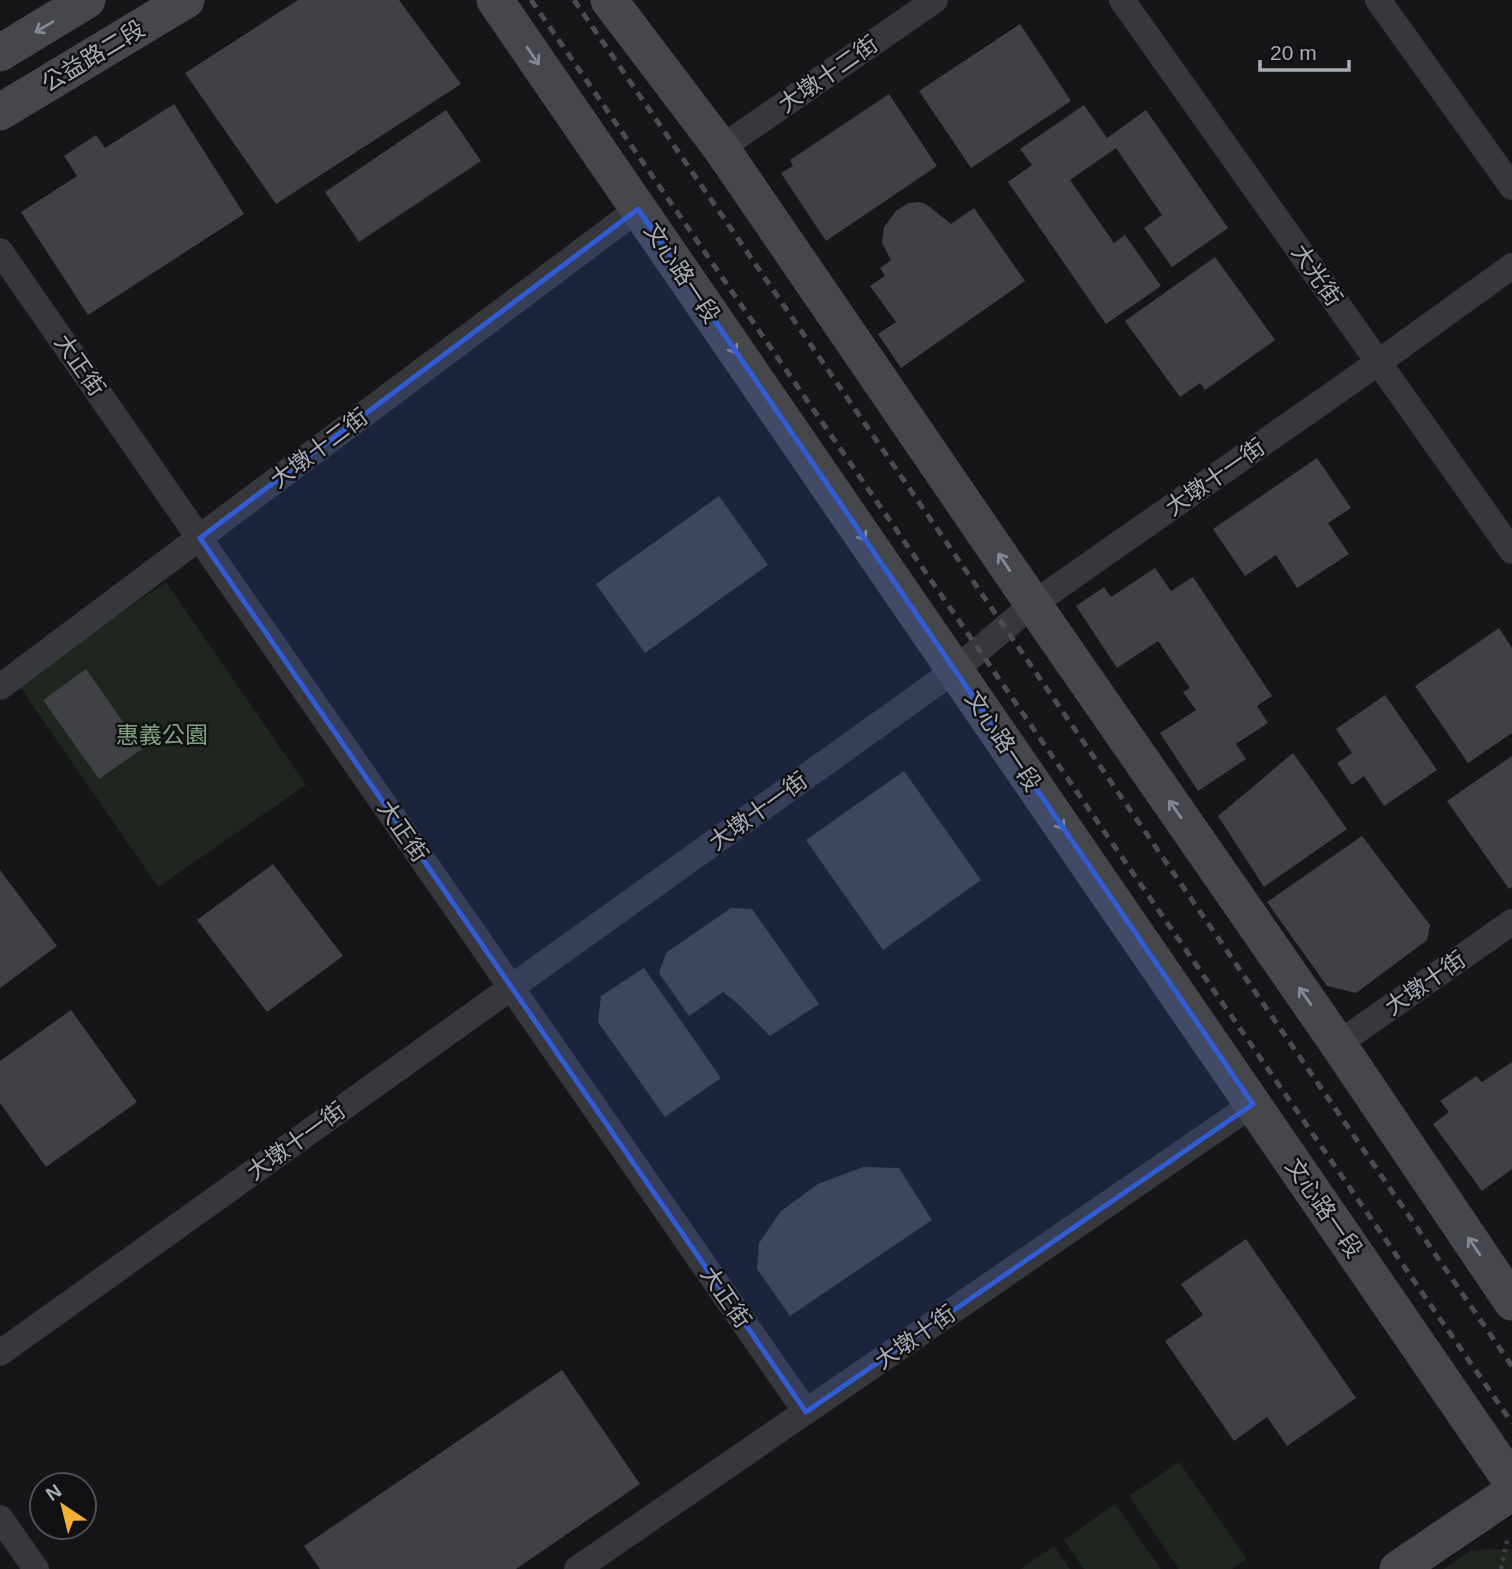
<svg xmlns="http://www.w3.org/2000/svg" width="1512" height="1569" font-family="Helvetica,'Noto Sans TC',sans-serif">
<style>
.green{fill:#1e261f}
.building{fill:#404145}
.lines{fill:none;stroke-linecap:round;stroke-linejoin:round}
.path{stroke:#3d3f44;stroke-width:4.5;stroke-dasharray:3.5 5;stroke-linecap:butt}
.street{stroke:#37383d;stroke-width:26}
.secondary{stroke:#45474d;stroke-width:37}
.rail{stroke:#4a4c52;stroke-width:5;stroke-dasharray:9 7;stroke-linecap:butt}
.oneway{stroke:#858993}
.marked{fill:#325cd3;fill-opacity:0.2;stroke:#325cd3;stroke-width:5;stroke-linejoin:round}
.labels{text-anchor:middle;dominant-baseline:central;stroke-width:5;stroke-linejoin:round;paint-order:stroke}
.street-label{font-size:23px;fill:#a8adb8;stroke:#111113}
.park-label{font-size:23px;fill:#7fa381;stroke:#111113}
</style>
<rect width="100%" height="100%" fill="#161618"/>
<path class="green" d="M166 582 306 785 158 887 18 684Z
M1179 1462 1247 1559 1232 1569H1179L1129 1496Z
M1115 1504 1161 1569H1084L1064 1540Z
M1054 1546 1070 1569H1021Z
M1512 1549V1569H1443L1471 1550Z"/>
<path class="building" d="M298 0H399L461 84 276 204 185 73Z
M1020 24 1071 101 971 168 919 91Z
M889 94 937 166 826 241 781 173 793 166 790 160Z
M174 104 244 214 88 315 21 212 77 176 64 156 96 135 105 148Z
M1084 105 1107 138 1146 110 1228 228 1172 267 1144 228 1162 215 1116 148 1070 180 1114 243 1125 235 1161 286 1106 324 1008 182 1032 165 1020 149Z
M446 110 481 161 359 242 325 192Z
M919 202 926 204 951 224 974 208 1025 281 901 368 878 334 896 322 870 286 885 276 880 268 891 260 882 243 884 227 896 211 908 203Z
M1215 257 1275 340 1205 390 1200 383 1180 397 1125 321Z
M1317 458 1351 508 1328 523 1349 554 1297 588 1276 555 1245 576 1213 529Z
M719 496 768 565 645 653 596 584Z
M1155 568 1171 591 1193 577 1272 696 1257 706 1268 723 1236 744 1246 759 1198 791 1160 733 1196 710 1183 692 1190 688 1158 641 1117 668 1076 606 1104 587 1111 597Z
M1499 628 1512 648V733L1468 763 1415 686Z
M86 669 142 749 99 779 43 700Z
M1385 695 1437 770 1384 806 1364 776 1352 785 1337 763 1352 753 1336 729Z
M1293 753 1347 829 1264 887 1218 816Z
M1512 756V887L1509 889 1447 801Z
M904 771 981 880 883 950 806 840Z
M1362 836 1430 925 1427 940 1356 993 1327 986 1267 902Z
M273 864 343 956 267 1012 197 920Z
M0 870 57 946 0 988Z
M731 908 752 909 819 1004 770 1036 737 1003 723 992 689 1016 659 973 666 953Z
M644 968 721 1078 665 1117 598 1022 601 996Z
M71 1010 137 1102 46 1167 0 1103V1061Z
M1512 1062V1169L1482 1191 1433 1124 1449 1112 1440 1101 1476 1076 1482 1082Z
M863 1167 899 1168 932 1220 790 1316 757 1269 759 1243 781 1211 818 1184Z
M1246 1239 1356 1398 1287 1446 1267 1417 1234 1441 1165 1341 1203 1315 1181 1284Z
M562 1370 640 1484 516 1569H320L304 1546Z"/>
<g class="lines">
<path class="path" d="M1501 1569 1508 1536"/>
<path class="street" d="M1122 0 1512 551
M1378 0 1512 187
M721 148 935 0
M0 251 806 1412
M0 687 638 209
M1338 1044 1512 922
M0 1353 955 670 1033 604 1379 362 1512 266
M0 1518 36 1569
M577 1569 1253 1104"/>
<path class="secondary" d="M495 0 1512 1482
M609 0 721 148 1033 604 1338 1044 1512 1302
M0 53 87 0
M0 112 186 0
M1398 1569 1512 1492"/>
<path class="rail" d="M531 0 1512 1423
M574 0 1512 1366"/>
</g>
<defs><path id="oneway-shaft" d="M-6 0H5M1.5-3L5.5 0L1.5 3" fill="none" stroke-width="1.6" stroke-linecap="round" stroke-linejoin="round" transform="scale(1.75)"/></defs>
<g class="oneway">
<use href="#oneway-shaft" transform="translate(44 27) rotate(149)"/>
<use href="#oneway-shaft" transform="translate(533 56) rotate(56)"/>
<use href="#oneway-shaft" transform="translate(731 345) rotate(56)"/>
<use href="#oneway-shaft" transform="translate(860 532) rotate(56)"/>
<use href="#oneway-shaft" transform="translate(1004 562) rotate(-124)"/>
<use href="#oneway-shaft" transform="translate(1175 809) rotate(-125)"/>
<use href="#oneway-shaft" transform="translate(1058 821) rotate(56)"/>
<use href="#oneway-shaft" transform="translate(1305 996) rotate(-125)"/>
<use href="#oneway-shaft" transform="translate(1474 1246) rotate(-124)"/>
</g>
<path class="marked" d="M638 209 1253 1104 806 1412 200 538Z"/>
<g class="labels">
<g class="street-label">
<text transform="translate(93 56) rotate(-31)">公益路二段</text>
<text transform="translate(828 74) rotate(-35)">大墩十二街</text>
<text transform="translate(682 273) rotate(56)">文心路一段</text>
<text transform="translate(1317 275) rotate(55)">大光街</text>
<text transform="translate(80 365) rotate(55)">大正街</text>
<text transform="translate(319 448) rotate(-37)">大墩十二街</text>
<text transform="translate(1215 477) rotate(-35)">大墩十一街</text>
<text transform="translate(1003 741) rotate(56)">文心路一段</text>
<text transform="translate(758 811) rotate(-36)">大墩十一街</text>
<text transform="translate(403 831) rotate(55)">大正街</text>
<text transform="translate(1425 983) rotate(-35)">大墩十街</text>
<text transform="translate(296 1141) rotate(-36)">大墩十一街</text>
<text transform="translate(1324 1208) rotate(55)">文心路一段</text>
<text transform="translate(726 1297) rotate(55)">大正街</text>
<text transform="translate(915 1337) rotate(-35)">大墩十街</text>
</g>
<g class="park-label">
<text x="162" y="735">惠義公園</text>
</g>
</g>
<g transform="translate(63 1506) rotate(325)"><circle r="33" fill="#111113" stroke="#4d4f55" stroke-width="2"/>
<path d="M0-5L12 26L0 18L-12 26Z" fill="#f2b134"/>
<text y="-10" font-size="19" font-weight="bold" text-anchor="middle" fill="#a8adb8">N</text>
</g>
<path d="M1260 60v10h89v-10" fill="none" stroke="#a8adb8" stroke-width="3.5"/>
<text x="1270" y="60" font-size="21" fill="#a8adb8" stroke="#111113" stroke-width="5" paint-order="stroke">20 m</text>
</svg>
